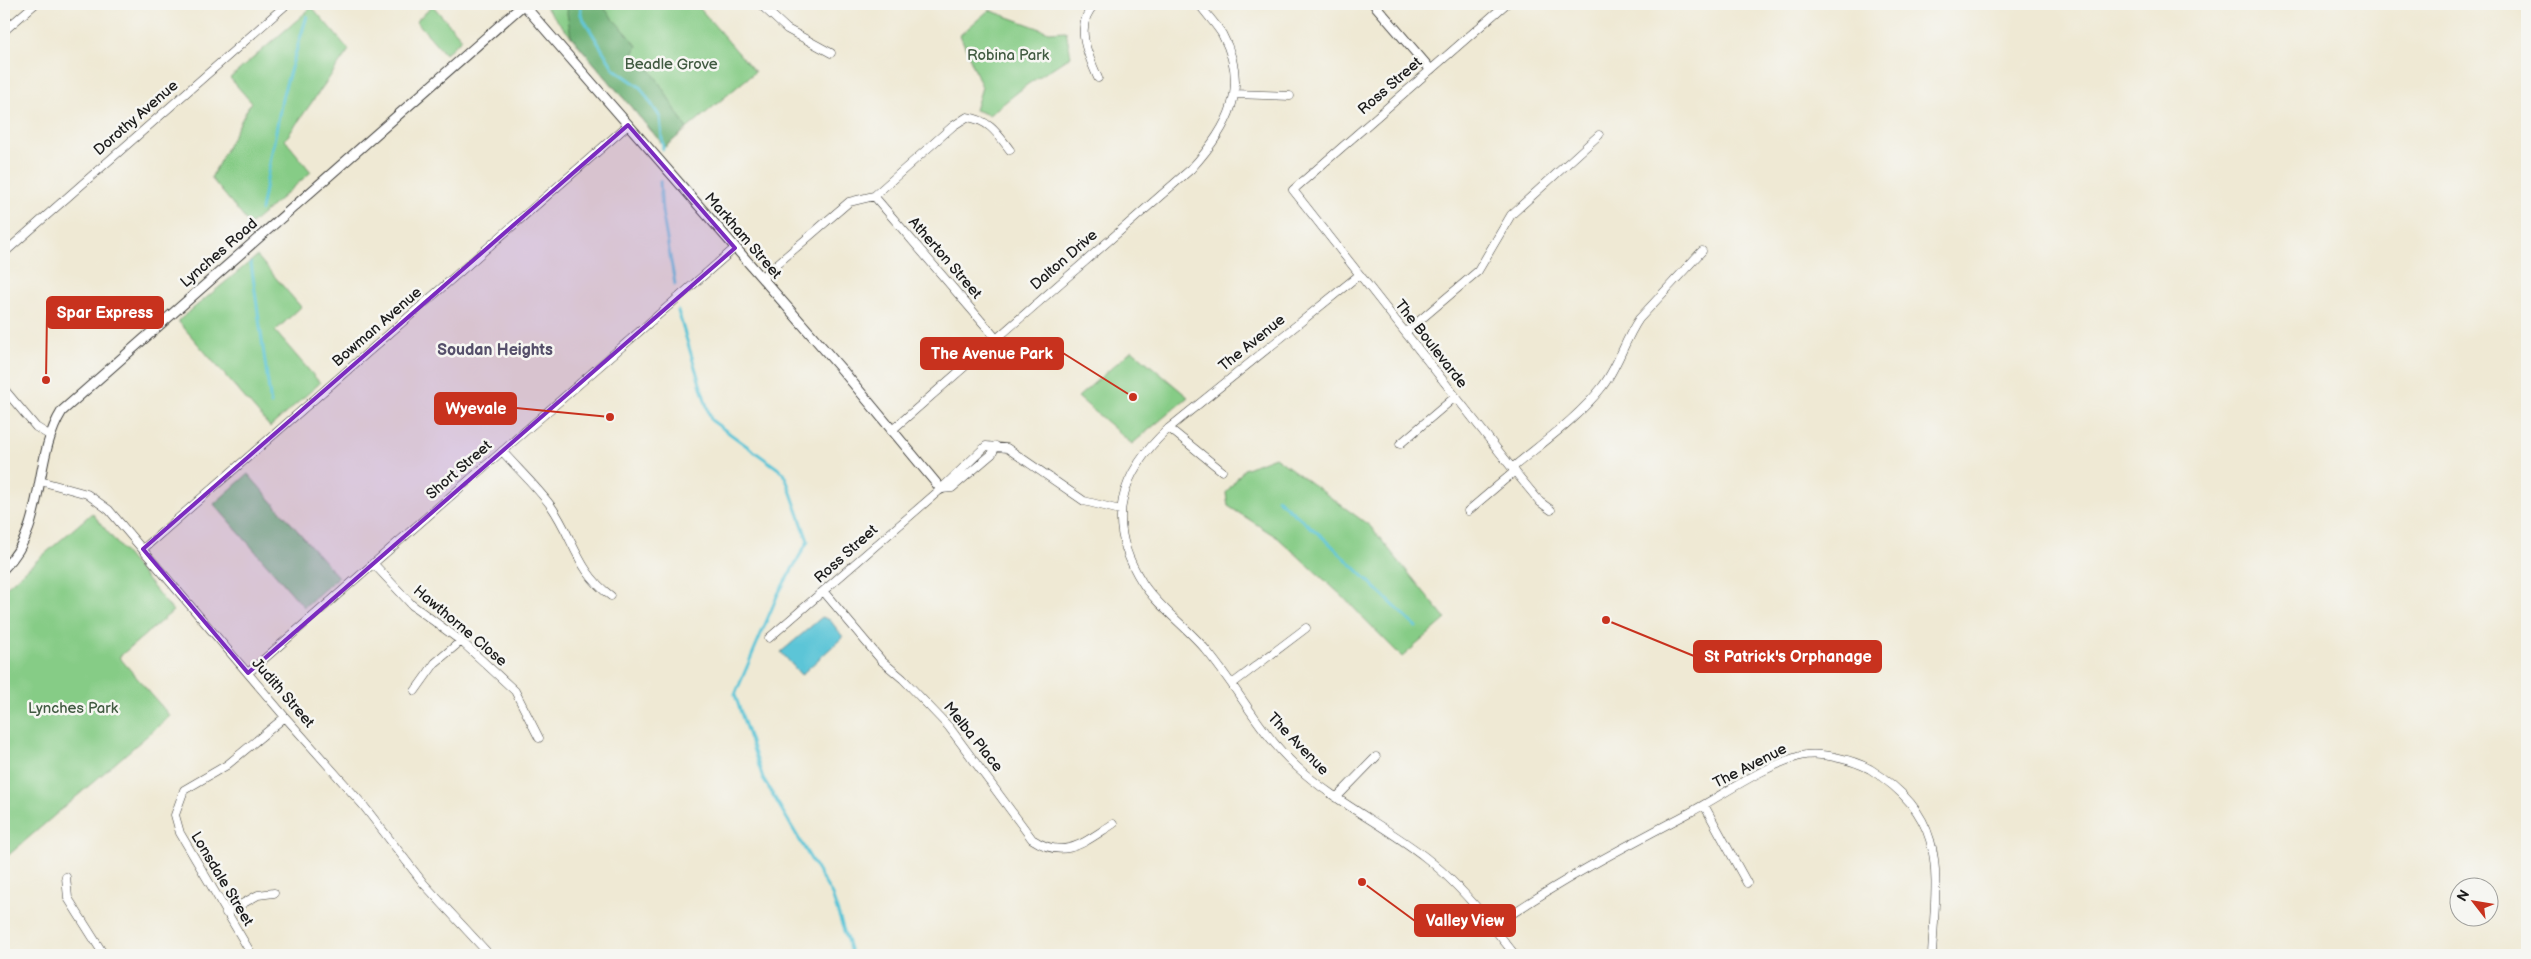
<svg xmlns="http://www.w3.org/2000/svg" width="2531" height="959" font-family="'Balsamiq Sans',sans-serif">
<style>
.green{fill:#86cc86;stroke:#517451}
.forest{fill:#6cb073;stroke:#446648}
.water{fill:#5cc5d7;stroke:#3c707a}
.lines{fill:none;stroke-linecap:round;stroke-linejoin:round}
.stream{stroke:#5cc5d7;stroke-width:3}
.minor-casing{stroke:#3c3b38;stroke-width:9}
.tertiary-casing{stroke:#3c3b38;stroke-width:11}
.minor{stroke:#fff;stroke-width:8}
.tertiary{stroke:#fff;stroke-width:9}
.marked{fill:#7b2cbf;fill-opacity:0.2;stroke:#7b2cbf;stroke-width:4;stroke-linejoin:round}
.labels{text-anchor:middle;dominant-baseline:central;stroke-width:5;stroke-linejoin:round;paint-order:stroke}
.park-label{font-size:15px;fill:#415a41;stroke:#f6f6f2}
.street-label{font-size:15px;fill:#1c1c1c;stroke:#f6f6f2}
.neighbourhood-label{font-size:16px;font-weight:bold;fill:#554f6a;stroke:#f6f6f2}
.leader{fill:none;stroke:#c8321e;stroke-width:2}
.callout-dot{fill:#c8321e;stroke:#f6f6f2;stroke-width:2}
.callout{fill:#c8321e;stroke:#c8321e;stroke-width:2}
.callout-label{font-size:16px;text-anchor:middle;font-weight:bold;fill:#fff}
</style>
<rect width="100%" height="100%" fill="#f6f6f2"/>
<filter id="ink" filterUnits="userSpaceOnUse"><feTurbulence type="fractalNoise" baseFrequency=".02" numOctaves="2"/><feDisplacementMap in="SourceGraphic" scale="10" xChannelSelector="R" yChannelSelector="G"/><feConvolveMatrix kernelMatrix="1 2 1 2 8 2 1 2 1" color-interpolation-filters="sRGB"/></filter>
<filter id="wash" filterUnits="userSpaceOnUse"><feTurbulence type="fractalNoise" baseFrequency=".0096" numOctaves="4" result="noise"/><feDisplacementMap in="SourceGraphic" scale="20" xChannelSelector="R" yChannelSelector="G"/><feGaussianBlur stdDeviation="1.12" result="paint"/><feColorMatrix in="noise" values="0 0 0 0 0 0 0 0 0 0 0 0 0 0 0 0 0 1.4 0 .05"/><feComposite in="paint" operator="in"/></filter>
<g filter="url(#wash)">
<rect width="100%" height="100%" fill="#efe9d4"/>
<path class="green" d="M547 4H696L755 72 665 147 545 6Z
M433 6 462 39 445 54 416 21Z
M312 7 349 50 285 140 311 172 250 225 211 178 251 102 230 78Z
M989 10 1049 32 1066 31 1071 56 1028 84 989 115 975 110 982 87 960 35Z
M257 256 301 307 275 331 320 383 270 427 178 321Z
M1132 350 1188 397 1132 444 1078 397Z
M1275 457 1370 526 1446 619 1402 657 1340 594 1278 538 1228 506 1226 493 1244 469Z
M248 474 338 577 304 607 214 504Z
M92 513 173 611 119 657 170 716 4 859V589Z"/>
<path class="forest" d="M568 4H602C611 20 627 31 637 46L631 58 644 62 657 79 687 129 665 147 571 36 567 13Z"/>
<path class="water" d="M822 617 830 620 843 637 801 675 781 652Z"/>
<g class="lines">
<path class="stream" d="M581 4V15L614 69 640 87 660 117 663 149
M660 181 662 211 675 284
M261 210 283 94 307 16
M251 263 271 404
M678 311 711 420 784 473 808 541 778 594 735 695 763 778 832 895 852 955
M1277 499 1326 540 1416 627"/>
</g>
</g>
<g filter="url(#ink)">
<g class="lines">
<g class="minor-casing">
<path id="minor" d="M760 4 787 29 831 53
M1095 4C1073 25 1088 55 1098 78
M1506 4 1293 190 1512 468 1540 502 1551 510
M4 31 35 4
M1234 94 1290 96
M874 196 995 337
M4 253 287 4
M1359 275 1169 428C1120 473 1104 522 1142 582 1155 604 1189 629 1206 650 1238 688 1259 732 1296 766 1335 802 1384 825 1425 857 1452 878 1473 902 1493 927
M762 277 849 202 874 196 953 126 967 117C989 120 997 133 1010 150
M1406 332 1478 271 1511 215 1599 135
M4 389 36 427 49 435
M1169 428 1222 471
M891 431 1191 169C1228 128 1251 88 1222 34 1216 24 1206 14 1199 4
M1400 444 1455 397
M502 451C518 469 537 487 551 506 573 537 578 573 611 596
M1512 468C1542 443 1578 418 1602 387 1618 367 1624 341 1639 319L1702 251
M40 481 87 494 109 510 285 717 363 805 424 884 486 951
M941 489 952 488 992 454 996 446
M1468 511 1515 471
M143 549 628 125
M373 563 412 605 461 641 515 691 539 738
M824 592 882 661 903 679 949 727 1032 839C1065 861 1084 842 1113 824
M769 638 941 489 986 446 1007 448 1084 501 1120 510
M248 673 735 248
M1232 684 1306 628
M415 691 435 663 461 641
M1336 798 1376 757
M1704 805 1747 883
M66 877 68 898 104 955
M226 913 258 895 274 893
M252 955 180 833 175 815 184 790 227 765 285 717
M1515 955 1493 927C1555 883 1622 848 1689 813 1725 794 1761 767 1800 756 1819 751 1853 760 1870 769 1950 819 1936 873 1932 955"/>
</g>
<g class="tertiary-casing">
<path id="tertiary" d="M523 4 843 371 941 489
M1374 4 1430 69
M4 568C47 527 32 459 62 411L524 4"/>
</g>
<use href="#minor" class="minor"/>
<use href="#tertiary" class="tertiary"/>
</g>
</g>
<path class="marked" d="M628 125 735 248 248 673 143 549Z"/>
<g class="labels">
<g class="park-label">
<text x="1008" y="55">Robina Park</text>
<text x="671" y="64">Beadle Grove</text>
<text x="73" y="708">Lynches Park</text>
</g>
<g class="street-label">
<text transform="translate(1390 86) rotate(-41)">Ross Street</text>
<text transform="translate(136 118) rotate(-41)">Dorothy Avenue</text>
<text transform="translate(743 236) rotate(49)">Markham Street</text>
<text transform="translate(219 253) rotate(-41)">Lynches Road</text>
<text transform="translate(945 258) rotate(49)">Atherton Street</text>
<text transform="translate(1064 260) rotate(-41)">Dalton Drive</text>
<text transform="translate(377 327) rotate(-41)">Bowman Avenue</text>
<text transform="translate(1252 343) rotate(-39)">The Avenue</text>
<text transform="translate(1431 344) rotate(52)">The Boulevarde</text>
<text transform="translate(459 470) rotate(-41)">Short Street</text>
<text transform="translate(846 554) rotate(-42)">Ross Street</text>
<text transform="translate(460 626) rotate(40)">Hawthorne Close</text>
<text transform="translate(283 693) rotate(49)">Judith Street</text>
<text transform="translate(973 737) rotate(51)">Melba Place</text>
<text transform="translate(1298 744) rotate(46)">The Avenue</text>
<text transform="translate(1750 766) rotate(-27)">The Avenue</text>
<text transform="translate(222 879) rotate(59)">Lonsdale Street</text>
</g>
<g class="neighbourhood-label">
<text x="495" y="350">Soudan Heights</text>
</g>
</g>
<path class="leader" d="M46 380L47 313M1133 397L1063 353M610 417L516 408M1606 620L1694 656M1362 882L1415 921"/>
<g class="callout-dot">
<circle cx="46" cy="380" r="5"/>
<circle cx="1133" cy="397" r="5"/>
<circle cx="610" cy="417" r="5"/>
<circle cx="1606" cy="620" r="5"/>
<circle cx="1362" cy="882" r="5"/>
</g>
<g class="callout">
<rect x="47" y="297" width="116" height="31" rx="5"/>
<rect x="921" y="338" width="142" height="31" rx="5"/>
<rect x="435" y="393" width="81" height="31" rx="5"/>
<rect x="1694" y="641" width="187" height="31" rx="5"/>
<rect x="1415" y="905" width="100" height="31" rx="5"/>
</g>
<g class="callout-label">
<text x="105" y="318">Spar Express</text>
<text x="992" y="359">The Avenue Park</text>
<text x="476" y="414">Wyevale</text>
<text x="1788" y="662">St Patrick's Orphanage</text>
<text x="1465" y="926">Valley View</text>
</g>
<rect width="2531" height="959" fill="none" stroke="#f6f6f2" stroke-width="20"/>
<g transform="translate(2474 902) rotate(301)"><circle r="24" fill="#f6f6f2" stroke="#9f9f9c"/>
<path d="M0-4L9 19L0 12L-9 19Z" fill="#c8321e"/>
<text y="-8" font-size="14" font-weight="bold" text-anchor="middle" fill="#1c1c1c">N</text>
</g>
</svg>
